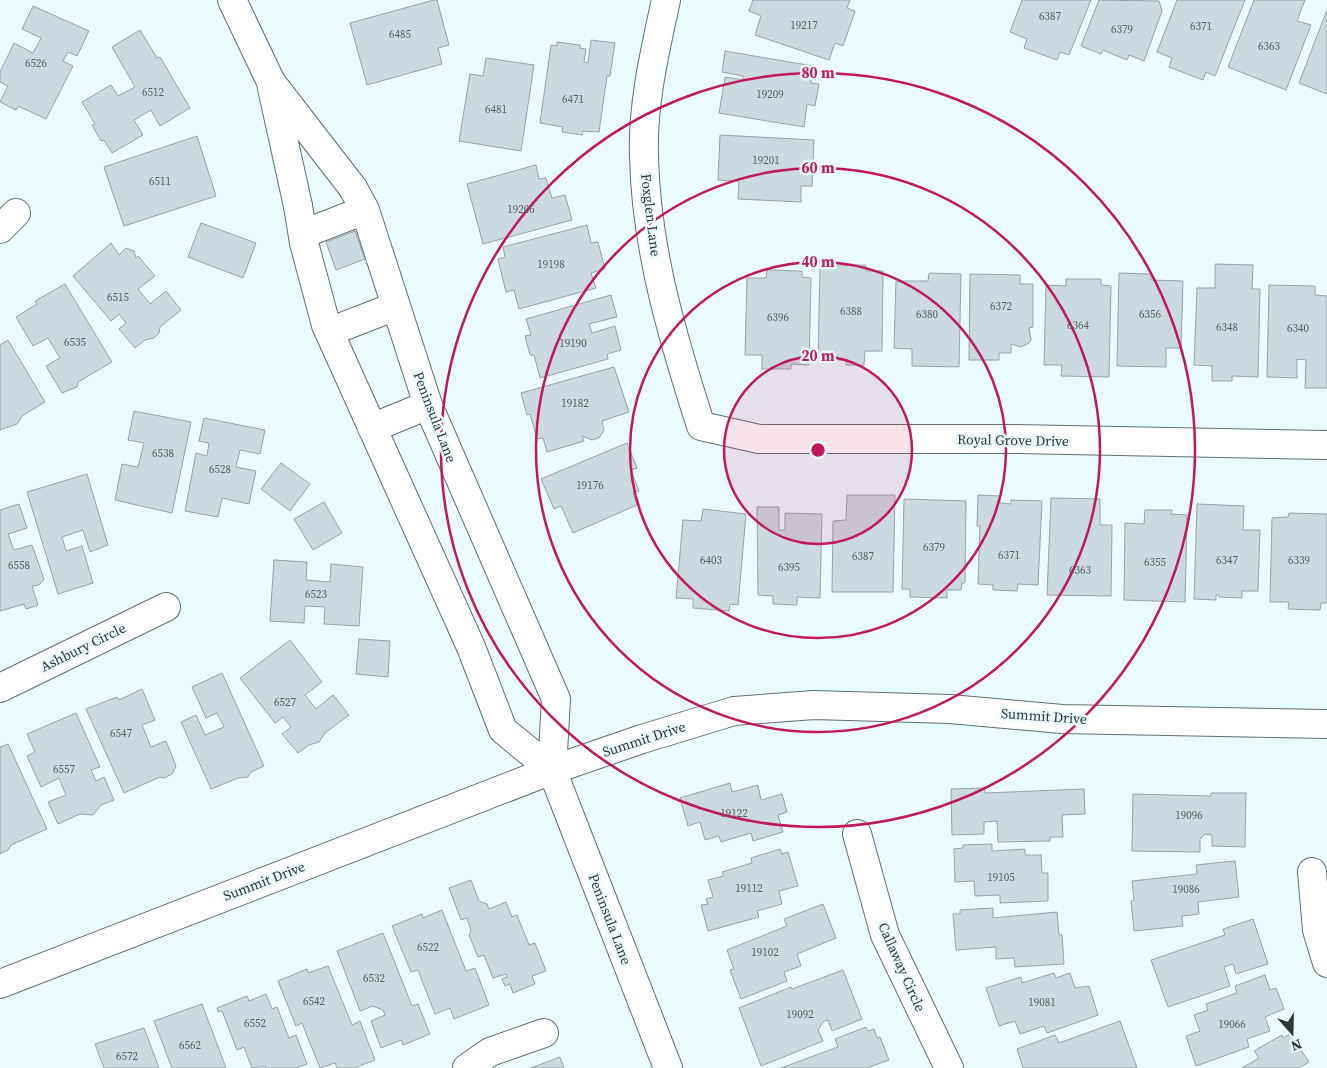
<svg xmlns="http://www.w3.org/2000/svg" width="1327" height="1068" font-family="'Source Serif 4',serif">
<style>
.building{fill:#cbdae0;stroke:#95a3a9}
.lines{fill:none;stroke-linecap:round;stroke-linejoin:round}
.street-casing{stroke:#606f70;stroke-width:30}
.secondary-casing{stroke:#606f70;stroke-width:30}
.street{stroke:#fff;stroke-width:28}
.secondary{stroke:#fff;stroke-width:28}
.ring{fill:none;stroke:#c2185b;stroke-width:2.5}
.labels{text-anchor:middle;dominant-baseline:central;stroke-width:5;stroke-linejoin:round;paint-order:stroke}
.number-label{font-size:11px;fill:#565f61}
.street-label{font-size:14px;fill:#2f3637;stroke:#eafbfd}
.centre{fill:#c2185b;stroke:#eafbfd;stroke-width:2.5}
.ring-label{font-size:15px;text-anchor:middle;font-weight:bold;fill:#c2185b;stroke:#eafbfd;stroke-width:5;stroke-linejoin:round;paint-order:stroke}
</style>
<rect width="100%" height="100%" fill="#eafbfd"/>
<path class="building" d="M434 0H437L449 45 438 48 442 64 367 85 350 23Z
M753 0H850L847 8 855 11 843 46 835 43 829 60 755 35 761 16 749 11Z
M1022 0H1091L1069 55 1060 52 1057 60 1024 48 1027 39 1010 32Z
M1099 0 1159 1 1162 11 1144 61 1129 55 1127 60 1103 50 1101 54 1081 46Z
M1177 0H1245L1215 76 1206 72 1203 80 1169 67 1172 58 1157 52Z
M1254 0H1305L1297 21 1311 25 1286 90 1228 67Z
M33 6 89 31 77 56 68 52 63 61 73 66 46 119 18 106 16 110 0 102 8 86 0 82V72L14 43 33 53 41 38 22 29Z
M1327 10V94L1299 83Z
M140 30 157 58 160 57 190 108 160 126 151 110 134 120 143 135 112 153 104 140 101 141 92 125 95 124 82 102 111 85 118 96 135 87 112 47Z
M591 40 615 43 610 76H607L599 132 583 131 582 135 562 132 563 127 540 123 551 45 557 46V42L580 45V48L586 49 584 62 588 63Z
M725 51 813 66 811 83 819 84 815 106 807 104 804 127 719 113 725 77 743 80V76L722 72Z
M486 58 534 65 521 151 459 141 470 74 483 76Z
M720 135 814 140 812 186H801V202L738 199 739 181 718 180Z
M197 136 216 196 124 226 104 167Z
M536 165 539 179 546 178 552 198 565 195 572 220 483 244 467 184Z
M201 223 256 243 243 278 188 257Z
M587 225 591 243 598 242 605 269 591 273 596 288 519 309 514 290 506 292 498 259 505 257 503 247Z
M355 231 365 259 336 270 326 242Z
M111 243 119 255 126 248 134 251 136 258 138 256 155 276 138 289 150 304 166 291 181 310 160 327 159 333 154 338 145 340 135 348 119 329 126 323 119 314 111 321 73 276Z
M1215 264 1253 265 1252 289H1260L1258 377 1232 376V381H1212V366L1194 365 1197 288H1215Z
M831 265H866V271H883L882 351H865L864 365H846V360H818L820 268H830Z
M767 270 802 271V277L811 278 809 365 791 364V369H762V355H745L747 278H766Z
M929 273 961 274 959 367 912 366V349L894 348 896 281H928Z
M1119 273 1151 274V280L1183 281 1181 348H1166V367L1117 366Z
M970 274 1020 275V284H1033V327L1029 328 1031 340 1029 343 1021 347 1011 344V353H999V360H969Z
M1066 279H1101V285L1111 286 1109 377 1061 376 1062 365H1044L1046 285 1066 286Z
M65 284 112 362 78 382 77 387 62 393 46 366 60 358 48 338 33 346 16 317 37 304 35 301Z
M1269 285 1315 286V295L1327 296V388H1305L1306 360 1297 359V378L1267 377Z
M611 295 617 317 589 324 592 333 615 326 621 350 607 354 608 359 540 378 534 355H530L525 336 531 335 526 319Z
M8 340 45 402 22 416 17 424 0 430V345Z
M614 367 629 412 602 421 604 430 599 438 592 440 582 436 584 441 547 452 543 438 537 439 530 414 527 415 521 393Z
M134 411 191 422 172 513 115 500 122 464 138 467 144 443 128 440Z
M204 418 265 430 260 454 240 450 236 467 256 471 249 504 222 498 218 517 185 511 196 453 207 456 209 443 199 441Z
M627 443 637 468 631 470 639 491 633 493 637 505 573 533 561 506 554 509 541 479Z
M281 463 310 484 290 511 261 489Z
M87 474 108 545 90 552 83 530 62 537 66 551 82 546 93 583 58 594 27 492Z
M847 495H895L893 592H832L833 521 846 520Z
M978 495 1000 496V503L1011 504V500L1042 501 1038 585 1018 584 1017 591 993 590V585L978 584 980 526H977Z
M1051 498 1100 499V525H1112L1111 596 1047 595Z
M904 499 966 501 965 583H962L961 590H947V598L910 597V589H902Z
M324 502 342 533 313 550 294 519Z
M19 504 27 528 8 534 14 550 32 545 44 579 39 585 32 586 38 605 26 609 24 604 0 611V510Z
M1197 504 1244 506 1243 530H1260L1258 591H1242V598L1219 597V595H1216V600L1194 599Z
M757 507H779V530H785V513L822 514 820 598 797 597V605L773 604V596L758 595Z
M703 509 746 514 738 605 730 604 729 611 693 608V599L676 598 683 520 701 521Z
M1145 510H1172L1171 514 1187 515 1185 602 1124 600 1125 523 1144 524Z
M1289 513 1327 514V603H1321L1320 610 1288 609 1289 602H1270L1272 518 1288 517Z
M274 560 307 562 306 580 330 582 331 564 363 567 359 626 324 624 325 607 305 606 304 623 270 621Z
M359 639 390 641 388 677 356 674Z
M290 640 322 682 305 695 316 709 333 695 349 715 325 733 319 742 309 745 298 753 282 734 291 727 283 717 275 723 240 678Z
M222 673 264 766 251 772 248 777 238 778 211 789 181 722 196 715 205 735 224 727 217 713 206 718 192 687Z
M142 689 155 720 142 725 151 747 166 741 176 766 172 774 164 778 160 777 124 793 86 709 117 697 119 700Z
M76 713 100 767 91 770 96 781 104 777 114 800 101 805 93 815 80 814 58 824 48 802 66 795 59 778 41 787 27 756 35 752 27 734Z
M8 744 47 829 11 845 8 850 0 854V747Z
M730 783 732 792 758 785 761 800 782 794 787 812 778 815 783 832 753 841 751 833 721 842 719 836 705 840 700 822 688 826 680 798Z
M985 788V793L1084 789 1085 814 1062 815 1063 837H1050V841L998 842 997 821 984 822V834L952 835 951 789Z
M1211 793H1246L1245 847 1212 846V835L1205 834 1200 839V852L1132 851 1133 794 1211 796Z
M992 844V851L1025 849V855H1041L1042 873H1048V901L1000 903V895L975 896 974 881 955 882 954 849 963 848V845Z
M780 849 782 854 788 852 798 886 779 891 782 904 757 911 759 917 708 931 701 905 708 904 706 899 713 897 708 880 724 876 722 872 752 863 751 858Z
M1235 861 1239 897 1198 902 1199 914 1182 916 1183 926 1134 931 1131 901 1134 900 1132 881 1197 874 1196 865Z
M471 880 479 901 487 904 489 909 506 902 512 917 517 915 529 945 535 943 546 971 532 976 535 984 513 993 510 984 505 986 502 979 507 977 506 974 493 978 484 955 478 957 469 935 471 931 467 918 461 920 449 888Z
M823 904 836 938 797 954 801 966 784 972 787 981 741 999 730 970 734 969 727 950 787 926 784 919Z
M993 908V918L1057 912 1059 935H1062L1064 964 1015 967 1014 958 996 959V947L956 950 953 914H960V910Z
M442 910 466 971 475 968 489 1005 454 1019 450 1008 435 1014 418 970 411 972 392 926 422 914 423 918Z
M1253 919 1268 964 1236 974 1233 964 1224 967 1230 986 1168 1007 1151 960 1225 935 1223 929Z
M383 933 412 1006 418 1004 430 1034 403 1045 401 1040 381 1048 371 1021 385 1015 383 1010 373 1006 360 1011 337 951Z
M328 966 352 1025 360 1021 375 1060 354 1068H337L335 1063 320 1068 302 1023 296 1026 278 981 307 969 308 973Z
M843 970 862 1019 832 1031 828 1020 823 1022 818 1030 823 1041 761 1066 739 1008 791 987 792 989Z
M1054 973 1056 978 1070 973 1075 988 1089 986 1098 1015 1047 1033 1044 1026 1020 1034 1015 1021 999 1026 986 988 1021 977 1022 983Z
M1265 975 1270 990 1276 988 1284 1009 1265 1017 1270 1031 1247 1039 1249 1047 1196 1066 1186 1036 1200 1031 1194 1015 1208 1010 1206 1004 1237 993 1235 986Z
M266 994 272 1009 277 1007 289 1038 296 1035 307 1064 296 1068H266L265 1066 252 1068 244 1047 237 1050 222 1011 218 1012 217 1008 247 996 249 1001Z
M202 1004 226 1068H172L154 1021Z
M1120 1021 1137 1068H1023L1017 1049 1055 1035 1059 1043Z
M866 1027 868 1031 874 1029 877 1038 880 1037 889 1060 867 1068H781L838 1047 835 1039Z
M144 1028 159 1068H104L95 1044Z
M1290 1034 1309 1062 1299 1068H1242L1259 1058 1254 1051 1282 1035 1283 1038Z
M560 1057 564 1068H531Z"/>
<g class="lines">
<g class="street-casing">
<path id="street" d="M232 0 271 82 353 188
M666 0C655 51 642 105 644 157 646 249 673 339 701 426L759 439H1014L1327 445
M272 88 298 206
M0 229 16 213
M0 688 166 607
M857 834 885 935 949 1068
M1312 872 1317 930 1327 963
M467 1068 490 1052 544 1033"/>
</g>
<g class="secondary-casing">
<path id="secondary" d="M353 188 365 210 428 405 556 699 552 770 668 1068
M298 206 304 243 326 325 471 647 503 730 552 770
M303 234 365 210
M329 332 396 306
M372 428 428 405
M0 984 552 770 642 739 734 711 814 705 950 709 1062 719 1327 724"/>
</g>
<use href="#street" class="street"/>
<use href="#secondary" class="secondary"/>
</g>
<circle cx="818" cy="450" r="94" fill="#c2185b" fill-opacity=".12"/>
<g class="ring">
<circle cx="818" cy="450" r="94"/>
<circle cx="818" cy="450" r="188"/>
<circle cx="818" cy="450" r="282"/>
<circle cx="818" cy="450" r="377"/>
</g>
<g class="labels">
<g class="number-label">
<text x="1050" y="16">6387</text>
<text x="804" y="25">19217</text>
<text x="1201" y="26">6371</text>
<text x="1122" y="29">6379</text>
<text x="400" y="34">6485</text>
<text x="1269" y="46">6363</text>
<text x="36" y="63">6526</text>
<text x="153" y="92">6512</text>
<text x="770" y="94">19209</text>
<text x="573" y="99">6471</text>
<text x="496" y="109">6481</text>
<text x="766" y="160">19201</text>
<text x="160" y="181">6511</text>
<text x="521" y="209">19206</text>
<text x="551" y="264">19198</text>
<text x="118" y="297">6515</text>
<text x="1001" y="306">6372</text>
<text x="851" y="311">6388</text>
<text x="927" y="314">6380</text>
<text x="1150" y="314">6356</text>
<text x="778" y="317">6396</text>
<text x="1078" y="325">6364</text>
<text x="1227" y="327">6348</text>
<text x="1298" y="328">6340</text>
<text x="75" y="342">6535</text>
<text x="573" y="343">19190</text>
<text x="575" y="403">19182</text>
<text x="163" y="453">6538</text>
<text x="220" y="469">6528</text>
<text x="590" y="485">19176</text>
<text x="934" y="547">6379</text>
<text x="1009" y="555">6371</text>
<text x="863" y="556">6387</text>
<text x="711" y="560">6403</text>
<text x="1227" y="560">6347</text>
<text x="1299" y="560">6339</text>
<text x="1155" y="562">6355</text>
<text x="19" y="565">6558</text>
<text x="789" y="567">6395</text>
<text x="1080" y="570">6363</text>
<text x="316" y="594">6523</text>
<text x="285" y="702">6527</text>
<text x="121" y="733">6547</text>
<text x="64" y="769">6557</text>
<text x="734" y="813">19122</text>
<text x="1189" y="815">19096</text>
<text x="1001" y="877">19105</text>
<text x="749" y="888">19112</text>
<text x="1186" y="889">19086</text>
<text x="428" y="947">6522</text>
<text x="765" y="952">19102</text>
<text x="374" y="978">6532</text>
<text x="314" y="1001">6542</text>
<text x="1042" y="1002">19081</text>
<text x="800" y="1014">19092</text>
<text x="255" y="1023">6552</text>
<text x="1232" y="1024">19066</text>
<text x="190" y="1045">6562</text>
<text x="127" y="1056">6572</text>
</g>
<g class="street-label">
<text transform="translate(651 215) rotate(83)">Foxglen Lane</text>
<text transform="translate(435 417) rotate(69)">Peninsula Lane</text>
<text transform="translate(1013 440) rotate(1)">Royal Grove Drive</text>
<text transform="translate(83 647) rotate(-26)">Ashbury Circle</text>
<text transform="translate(1044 716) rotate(4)">Summit Drive</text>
<text transform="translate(644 739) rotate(-18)">Summit Drive</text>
<text transform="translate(264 881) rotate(-21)">Summit Drive</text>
<text transform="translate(610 919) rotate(69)">Peninsula Lane</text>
<text transform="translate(902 967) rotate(66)">Callaway Circle</text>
</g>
</g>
<circle cx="818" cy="450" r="8" class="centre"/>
<g class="ring-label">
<text x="818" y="78">80 m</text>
<text x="818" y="173">60 m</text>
<text x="818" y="267">40 m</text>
<text x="818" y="361">20 m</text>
</g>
<g transform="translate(1292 1033) rotate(160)" stroke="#eafbfd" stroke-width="4" paint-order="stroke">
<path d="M0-4L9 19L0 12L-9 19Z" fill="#2f3637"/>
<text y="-8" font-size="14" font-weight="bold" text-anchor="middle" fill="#2f3637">N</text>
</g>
</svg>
